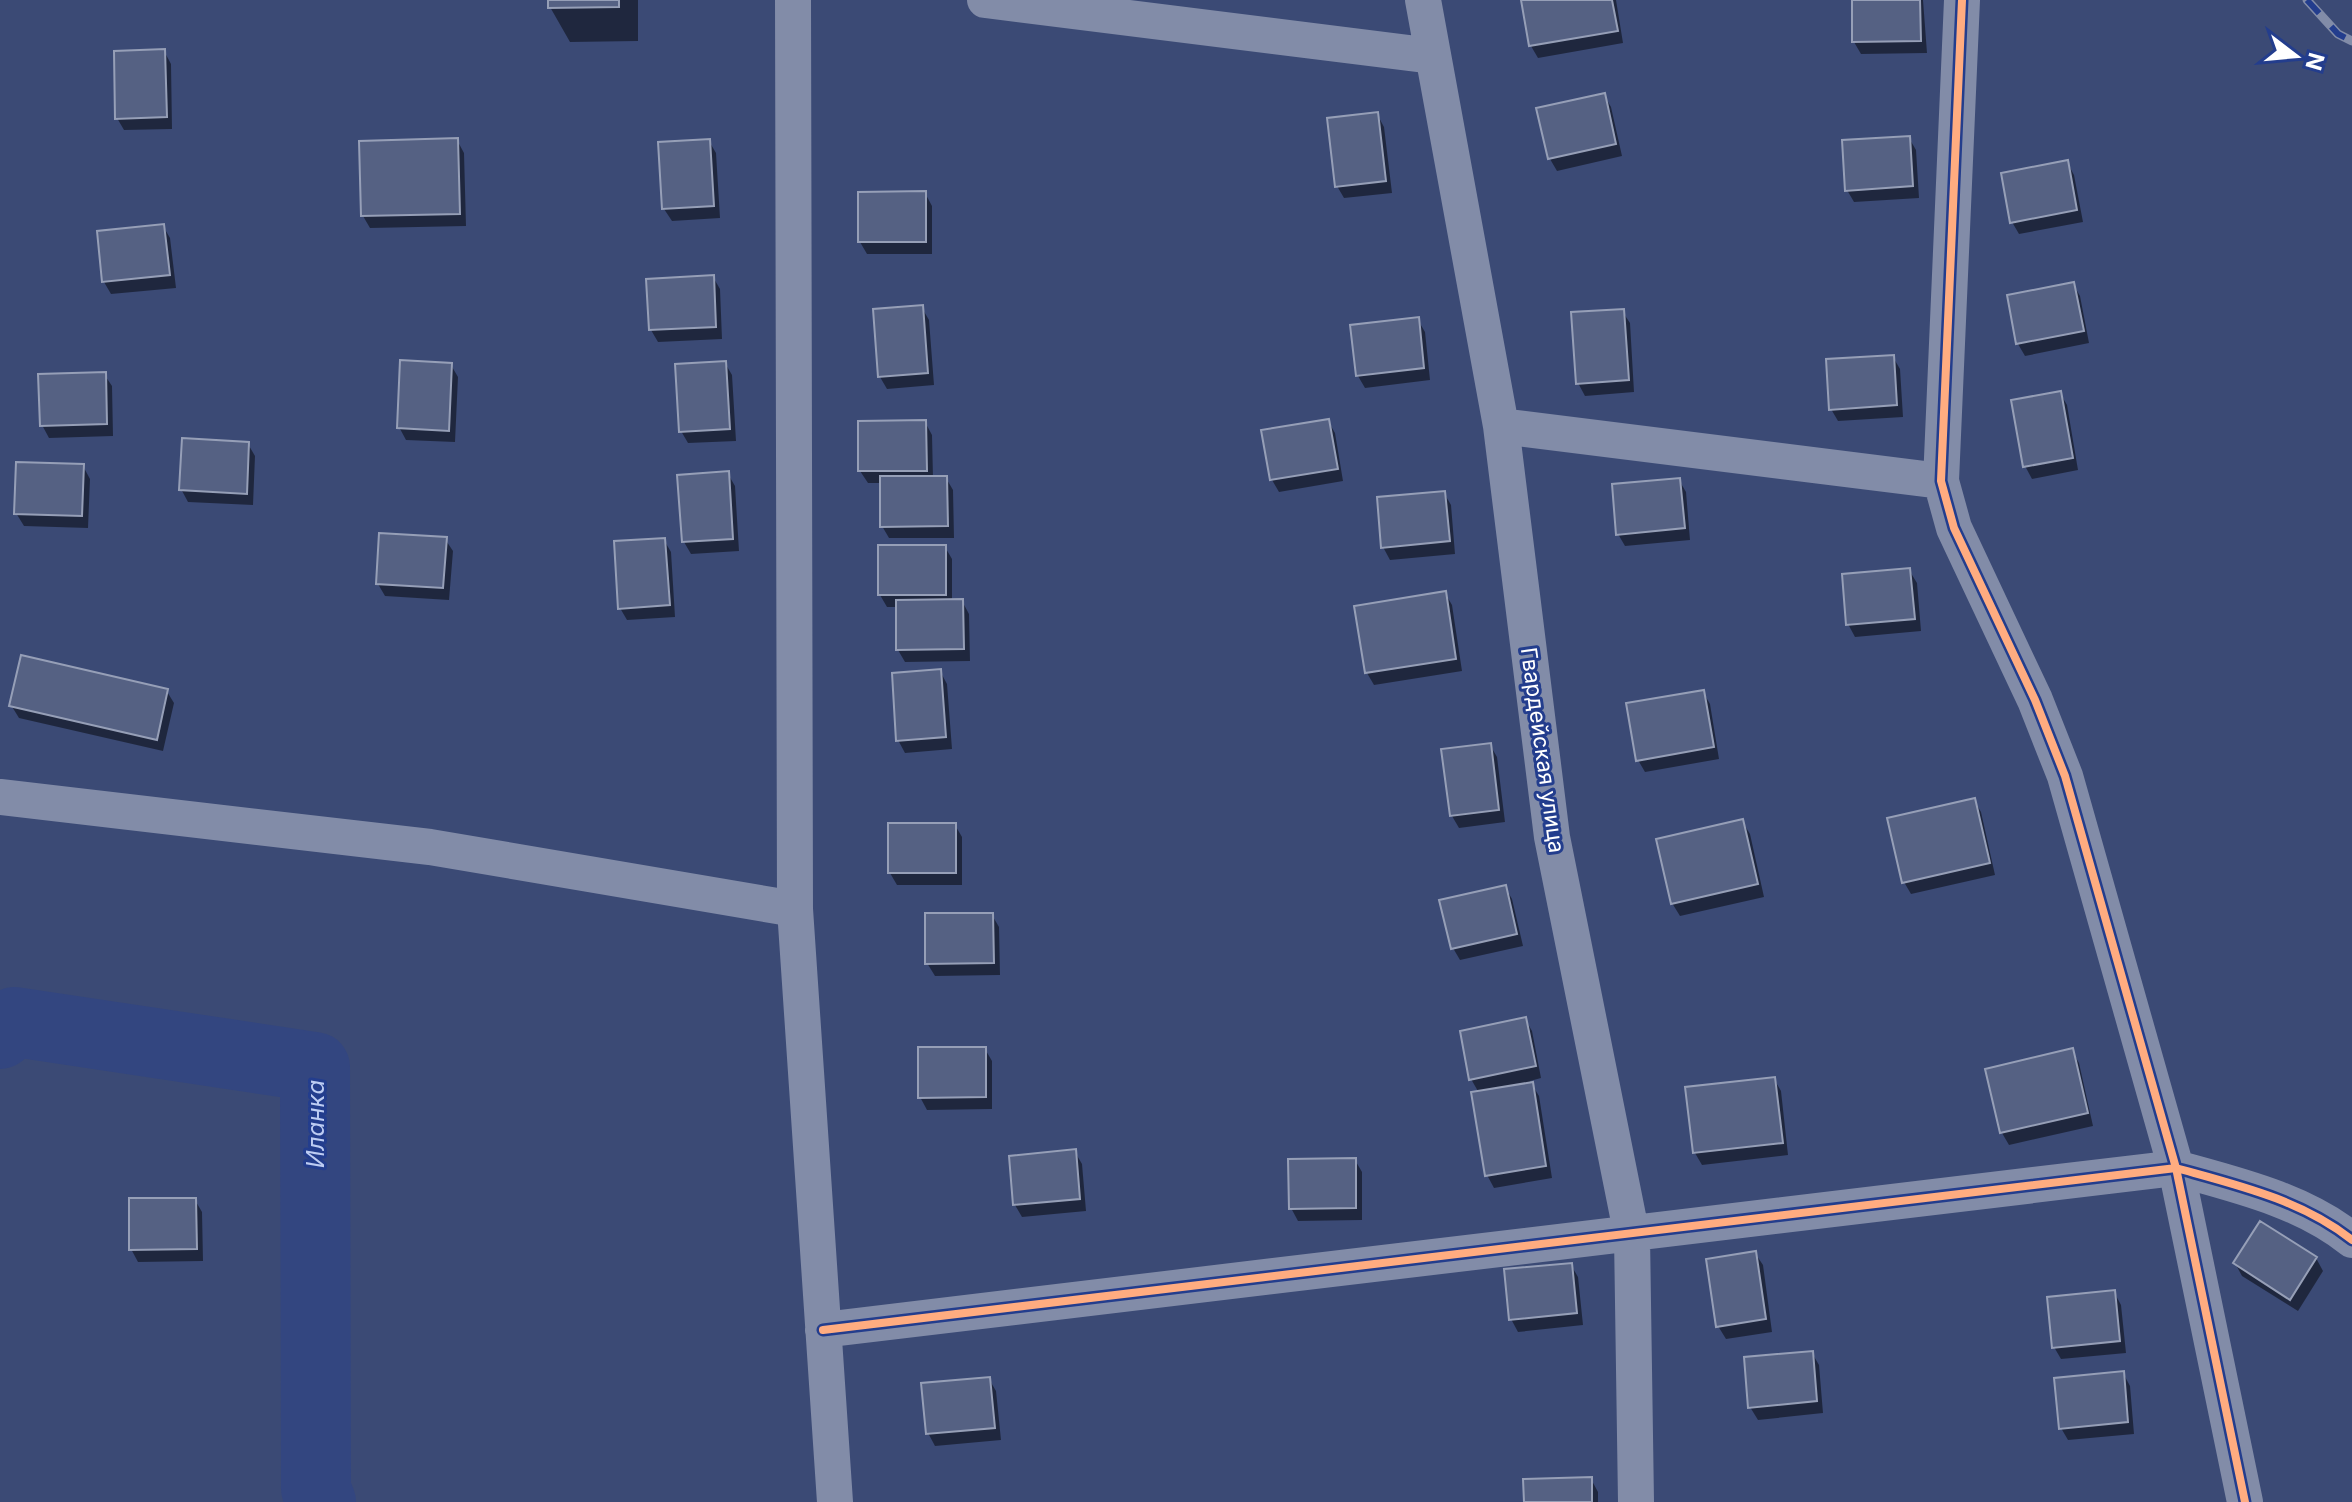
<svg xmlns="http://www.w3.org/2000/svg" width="2352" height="1502" font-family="Inter,sans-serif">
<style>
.shadow{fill:#0007}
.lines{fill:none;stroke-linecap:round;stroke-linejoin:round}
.river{stroke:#334680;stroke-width:70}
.building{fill:#556183;stroke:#969fb7;stroke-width:2}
.street{stroke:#828ca8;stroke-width:36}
.rail-casing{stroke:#828ca8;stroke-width:9}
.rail{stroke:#233d8d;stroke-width:6;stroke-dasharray:18;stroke-linecap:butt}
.cycleway-casing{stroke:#233d8d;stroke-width:13}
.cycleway{stroke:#ffac80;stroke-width:8}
.labels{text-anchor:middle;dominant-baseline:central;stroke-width:6;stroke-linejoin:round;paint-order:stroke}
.street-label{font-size:22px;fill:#fff;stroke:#233d8d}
.water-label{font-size:24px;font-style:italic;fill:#bdccf2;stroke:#233d8d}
</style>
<rect width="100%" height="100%" fill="#3b4a75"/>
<path class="shadow" d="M550 0H638V41L570 42 550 7Z
M1523 0H1616L1623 43 1538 58 1531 46Z
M1854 0H1923L1927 53 1861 54 1854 42Z
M164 51 171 64 172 129 124 130 117 118Z
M1604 95 1611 107 1622 156 1557 171 1550 159 1538 110Z
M1377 114 1384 127 1392 193 1344 198 1337 186Z
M1909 138 1916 150 1919 198 1854 202 1847 190Z
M457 140 464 153 466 226 370 228 363 216Z
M709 141 716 153 720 218 672 221 664 209Z
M2067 162 2074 175 2083 222 2019 234 2012 222Z
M925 193 932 206V254H867L860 242Z
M163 226 170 238 176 288 111 294 104 282Z
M713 277 720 289 722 339 658 342 651 330Z
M2073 284 2080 296 2089 343 2025 356 2018 344Z
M922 308 929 320 934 385 887 389 880 377Z
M1622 311 1630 323 1634 392 1585 396 1578 383Z
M1418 320 1425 332 1430 380 1365 388 1358 376 1352 327Z
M1893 357 1900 369 1903 417 1838 421 1831 409Z
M725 363 732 375 736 441 688 443 681 431Z
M451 365 458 377 455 442 406 440 399 427Z
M104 374 112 386 113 436 49 438 42 425Z
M2060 393 2067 405 2078 470 2032 479 2025 466Z
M1328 421 1335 433 1343 481 1279 492 1272 480Z
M925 422 932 435 933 478H946L953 490 954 538H889L882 526V483H868L860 471Z
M248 444 255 456 253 505 188 502 181 489Z
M83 466 90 479 88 528 24 526 16 513Z
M728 474 735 486 739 551 691 554 684 542Z
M1679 480 1686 492 1690 540 1625 546 1618 534Z
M1444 493 1451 505 1455 554 1390 560 1383 547Z
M445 539 453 551 449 600 385 596 378 584Z
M664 540 671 552 675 617 627 620 620 608Z
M945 547 952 559V601H962L969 614 970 661 905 662 898 650V607H887L880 595Z
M1909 570 1917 583 1921 631 1855 637 1848 624Z
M1445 593 1452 605 1462 671 1374 685 1367 673Z
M940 671 947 684 952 749 905 753 898 740Z
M166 690 174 703 163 751 19 718 11 705Z
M1703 692 1710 704 1719 759 1645 772 1638 760Z
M1490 745 1497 757 1505 822 1459 828 1452 816Z
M1974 800 1981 812 1995 875 1911 894 1904 882Z
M1742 821 1750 834 1764 897 1680 916 1672 903Z
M955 825 962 837V885H897L890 873Z
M1505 887 1512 899 1523 946 1460 960 1453 948Z
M992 915 999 927 1000 975 935 976 927 963Z
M1525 1019 1532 1031 1541 1078 1530 1081 1539 1096 1552 1178 1494 1188 1487 1175 1479 1093 1471 1079Z
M985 1049 992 1061V1109L927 1110 920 1097Z
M2072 1051 2079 1063 2093 1126 2009 1145 2002 1133Z
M1774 1079 1781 1091 1788 1155 1702 1165 1695 1153Z
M1075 1152 1082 1164 1086 1211 1022 1217 1015 1205Z
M1355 1160 1362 1172V1220L1298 1221 1291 1208Z
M195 1200 202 1212 203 1261 138 1262 131 1249Z
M1755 1253 1763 1265 1772 1332 1726 1339 1718 1326Z
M2316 1258 2323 1271 2298 1311 2242 1276 2235 1263Z
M1571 1265 1578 1277 1583 1325 1518 1332 1511 1319Z
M2114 1292 2121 1305 2126 1353 2061 1359 2054 1347Z
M1812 1353 1819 1365 1823 1413 1758 1420 1750 1407Z
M2123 1373 2130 1386 2134 1434 2068 1440 2061 1428Z
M989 1379 996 1391 1001 1440 935 1446 928 1433Z
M1591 1479 1598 1492V1502H1526Z"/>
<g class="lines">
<path class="river" d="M0 1034 15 1022 315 1067 316 1489 321 1502"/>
</g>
<path class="building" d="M548 0H619V7L548 8Z
M1521 0H1612L1618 31 1529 46Z
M1852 0H1920L1921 41 1852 42Z
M165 49 167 117 115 119 114 51Z
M1605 93 1616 144 1548 159 1536 108Z
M1378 112 1386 181 1335 187 1327 118Z
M1910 136 1913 186 1845 191 1842 140Z
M458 138 460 214 361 216 359 141Z
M710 139 714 206 662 209 658 142Z
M2068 160 2077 210 2010 223 2001 173Z
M926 191V242H858V192Z
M164 224 170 275 102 282 97 231Z
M714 275 716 327 649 330 646 279Z
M2074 282 2084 331 2016 344 2007 295Z
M923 305 928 373 878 377 873 309Z
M1624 309 1629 380 1576 384 1571 312Z
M1419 317 1424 368 1356 376 1350 325Z
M1894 355 1897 405 1829 410 1826 359Z
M400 360 452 363 449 431 397 428Z
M726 361 730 429 679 432 675 364Z
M106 372 107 424 40 426 38 374Z
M2061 391 2073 458 2023 467 2011 400Z
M1329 419 1338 469 1270 480 1261 430Z
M926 420 927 471H858V421Z
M182 438 249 442 247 494 179 490Z
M16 462 84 464 82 516 14 514Z
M729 471 733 539 682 542 677 475Z
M880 476H947L948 526 880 527Z
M1680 478 1685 528 1616 535 1612 484Z
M1445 491 1450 541 1381 548 1377 497Z
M379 533 447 537 443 588 376 584Z
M665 538 670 605 618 609 614 541Z
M878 545H946V595H878Z
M1910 568 1915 619 1846 625 1842 574Z
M1446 591 1456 659 1365 673 1354 606Z
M963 599 964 649 896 650V600Z
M21 655 168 689 157 740 9 706Z
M941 669 946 737 896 741 892 673Z
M1704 690 1714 747 1636 761 1626 703Z
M1491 743 1499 810 1450 816 1441 749Z
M1975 798 1990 863 1902 883 1887 818Z
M1743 819 1758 884 1671 904 1656 839Z
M888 823H956V873H888Z
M1506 885 1517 934 1451 949 1439 900Z
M925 913H993L994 963 925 964Z
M1526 1017 1536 1066 1469 1080 1460 1031Z
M918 1047H986V1097L918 1098Z
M2073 1048 2088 1113 2000 1133 1985 1069Z
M1775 1077 1783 1143 1693 1153 1685 1087Z
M1533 1082 1546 1166 1485 1176 1471 1092Z
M1076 1149 1080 1199 1013 1205 1009 1156Z
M1356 1158V1208L1289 1209 1288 1159Z
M129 1198H196L197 1249 129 1250Z
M2260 1221 2317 1257 2290 1300 2233 1263Z
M1756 1251 1766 1319 1716 1327 1706 1259Z
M1572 1263 1577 1313 1509 1320 1504 1269Z
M2115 1290 2120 1341 2052 1348 2047 1297Z
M1813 1351 1817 1401 1748 1408 1744 1357Z
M2124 1371 2128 1422 2059 1429 2054 1378Z
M990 1377 995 1428 926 1434 921 1383Z
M1592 1477V1502H1524L1523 1479Z"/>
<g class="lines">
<path class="street" d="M793 0 795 909
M985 0 1433 56
M1423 0 1501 426 1552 837 1632 1236 1636 1502
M1962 0 1941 481 1954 528 2035 700 2065 776 2176 1168 2245 1502
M1501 426 1941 481
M0 797 430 847 795 909 835 1502
M823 1330 2176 1168C2237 1185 2302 1200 2352 1240"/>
<g class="rail-casing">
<path id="rail" d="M2307 0 2338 34 2352 41"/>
</g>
<use href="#rail" class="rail"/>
<g class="cycleway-casing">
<path id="cycleway" d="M1962 0 1941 481 1954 528 2035 700 2065 776 2176 1168 2245 1502
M823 1330 2176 1168C2237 1185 2302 1200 2352 1240"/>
</g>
<use href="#cycleway" class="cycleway"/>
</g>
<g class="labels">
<g class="street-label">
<text transform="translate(1543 750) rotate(82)">Гвардейская улица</text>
</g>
<g class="water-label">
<text transform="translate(315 1124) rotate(-90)">Иланка</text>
</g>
</g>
<g transform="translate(2296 56) rotate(106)" stroke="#233d8d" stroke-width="6" paint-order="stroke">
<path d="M0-6L14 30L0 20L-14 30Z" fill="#ffffff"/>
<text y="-12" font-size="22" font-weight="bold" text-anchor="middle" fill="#ffffff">N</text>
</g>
</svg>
